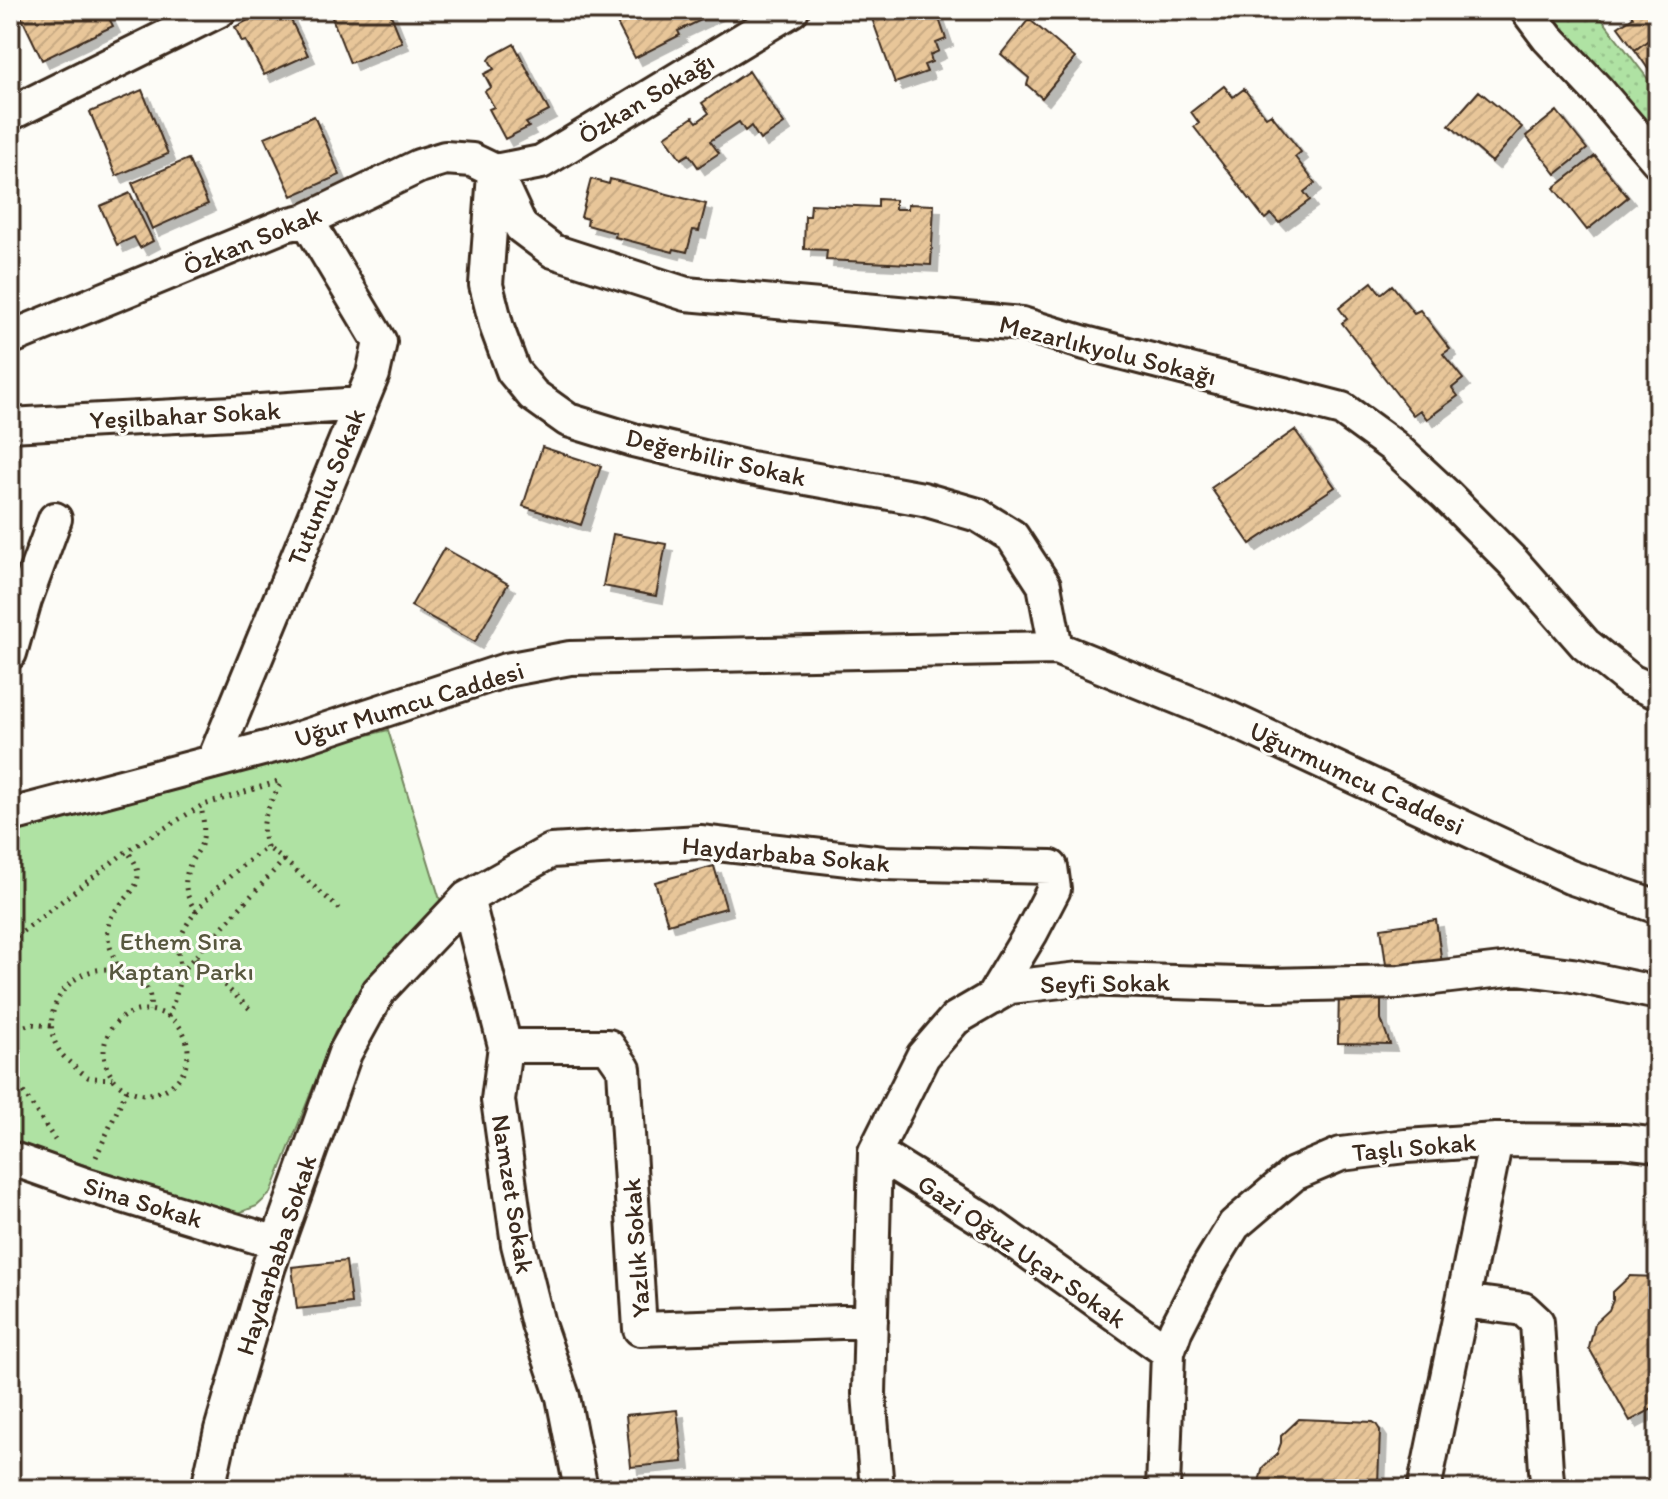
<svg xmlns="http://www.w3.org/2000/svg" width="1668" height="1499" font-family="Itim,sans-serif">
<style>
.grass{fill:url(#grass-dots);stroke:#758660;stroke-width:2}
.green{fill:#afe2a3;stroke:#758660;stroke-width:2}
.building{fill:url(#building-hatch);stroke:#3b2a1e;stroke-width:2;filter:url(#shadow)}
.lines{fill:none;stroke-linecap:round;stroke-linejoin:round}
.street-casing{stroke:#3b2a1e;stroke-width:38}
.path{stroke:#3b2a1e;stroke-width:5;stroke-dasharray:2 6;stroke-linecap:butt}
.street{stroke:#fdfcf7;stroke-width:32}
.labels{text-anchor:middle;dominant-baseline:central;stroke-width:6;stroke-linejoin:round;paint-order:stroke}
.street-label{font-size:26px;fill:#3b2a1e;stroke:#fdfcf7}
.park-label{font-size:26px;fill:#58583f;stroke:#fdfcf7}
</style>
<defs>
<pattern id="grass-dots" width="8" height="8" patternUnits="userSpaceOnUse" patternTransform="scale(2)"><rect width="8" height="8" fill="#afe2a3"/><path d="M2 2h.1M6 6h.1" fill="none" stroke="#97c28c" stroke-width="1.8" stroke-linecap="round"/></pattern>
<pattern id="building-hatch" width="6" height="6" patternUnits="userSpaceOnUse" patternTransform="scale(2)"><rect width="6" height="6" fill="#e8c699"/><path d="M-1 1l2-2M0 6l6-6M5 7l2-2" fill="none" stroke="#c8aa83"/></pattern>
<filter id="shadow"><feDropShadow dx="7" dy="7" stdDeviation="0" flood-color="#0004"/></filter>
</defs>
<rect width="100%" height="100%" fill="#fdfcf7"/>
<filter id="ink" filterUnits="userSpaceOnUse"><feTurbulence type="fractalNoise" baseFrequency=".0125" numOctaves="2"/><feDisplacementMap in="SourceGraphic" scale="16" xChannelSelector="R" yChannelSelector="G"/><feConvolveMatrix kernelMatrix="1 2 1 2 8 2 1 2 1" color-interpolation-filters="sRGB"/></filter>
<g filter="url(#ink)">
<path class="grass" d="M1541 10H1595L1658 92V112L1640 129Z"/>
<path class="green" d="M388 730 441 903 368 984 335 1032 271 1193 257 1206 236 1214 10 1141V829L23 820Z"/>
<path class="building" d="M18 10H105L113 26 42 60Z
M267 10H286L308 55 264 75 246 41 242 42 235 27Z
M329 10H389L402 42 350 63Z
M610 10H722L678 31 680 35 635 58Z
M869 10H936L946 39 936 43 939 51 930 55 932 62 924 65 927 72 895 83Z
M1637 10H1658V33L1635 50 1618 27 1633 17 1631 14Z
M1029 19 1075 58 1042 98 1027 85 1029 78 1001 54Z
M1658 33V68L1651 73 1635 50Z
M514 44 549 111 526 123 529 127 505 139 489 109 494 107 485 91 491 87 484 74 494 69 489 60 492 56Z
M749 71 784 124 760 140 751 126 745 131 739 122 710 141 719 153 698 167 689 154 681 159 665 136 693 117 697 122 709 113 702 103Z
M1224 86 1233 97 1244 89 1266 117 1271 114 1301 152 1295 157 1315 183 1304 192 1310 200 1279 223 1271 214 1265 219 1194 127 1199 123 1191 112Z
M142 90 168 154 116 176 90 112Z
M1479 91 1522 127 1492 162 1449 125Z
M1557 111 1587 149 1556 174 1526 136Z
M314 116 340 175 292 196 265 137Z
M1595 156 1628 197 1587 230 1554 188Z
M188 159 208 204 152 229 132 183Z
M591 179 609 184 610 179 706 204 699 231 693 230 687 252 674 249 673 252 615 237 616 233 587 225 588 219 581 217Z
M130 193 153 241 140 248 134 237 117 245 100 206Z
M878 199 895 200V209H908V204L934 205 931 265 826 260 827 250 804 249 805 216H810L811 204 878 207Z
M1372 282 1381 294 1392 285 1414 313 1420 310 1450 349 1443 354 1463 379 1452 388 1458 396 1427 419 1420 410 1413 415 1342 323 1347 319 1339 308Z
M1295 430 1335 487 1250 544 1211 488Z
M542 447 601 466 581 525 523 506Z
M613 534 666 544 656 596 603 586Z
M444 548 508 584 475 642 411 606Z
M714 866 726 908 668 924 655 882Z
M1436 920 1442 964 1387 972 1381 928Z
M1339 990 1381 991V1019L1390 1044 1338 1043Z
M346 1261 351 1303 297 1309 292 1267Z
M1630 1276 1658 1277V1406L1630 1421 1589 1348 1595 1323 1609 1310 1613 1300V1292Z
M677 1410 683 1462 631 1467 626 1415Z
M1299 1419 1373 1422 1376 1424 1380 1430 1378 1484 1374 1486 1330 1483 1328 1489H1257L1263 1467 1277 1454 1281 1443V1436Z"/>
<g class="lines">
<g class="street-casing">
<path id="street" d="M1527 10 1548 38 1598 91 1658 161
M10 114 220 10
M495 171 521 227 553 251 686 294 1022 324 1085 343 1342 409 1393 446 1446 495 1513 562 1585 644 1631 681 1658 693
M495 171 541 162 792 10
M494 174 486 285 497 328 513 371 533 395 568 420 633 440 745 467 923 499 978 515 1012 536 1044 585 1056 648
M10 338 285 225 307 220 419 166 445 158 472 160 495 171
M10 425 232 413 360 404
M10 653 25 600 55 519
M213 762 373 374 380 342 307 220
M10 817 15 814 285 743 506 670 570 658 1056 648 1226 717 1570 877 1658 907
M467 898 505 1046 498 1100 518 1244 538 1324 563 1397 581 1489
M505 1046H608L624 1069 640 1329 871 1321
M875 1152 981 1218 1168 1352
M10 1158 84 1184 277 1243
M1463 1301 1523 1309 1537 1322 1546 1470 1548 1489
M208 1489 221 1430 269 1266 345 1053 379 991 467 898 551 851 700 842 883 863 1051 867 1054 889 1031 933 992 998
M877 1489 869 1394 875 1152 923 1056 955 1019 1010 987 1079 979 1270 985 1400 982 1518 968 1572 975 1658 993
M1163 1489 1168 1352 1176 1329 1207 1269 1234 1225 1294 1174 1341 1154 1406 1146 1496 1140 1623 1141 1658 1145
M1424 1489 1496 1140"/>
</g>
<path class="path" d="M284 860 343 912
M196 912C185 894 182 882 191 862 194 856 199 851 201 845 206 832 203 818 201 806
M10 941 127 851 201 806 282 780
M195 958 252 1011
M120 971C114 958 106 942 108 928 111 898 159 890 127 851
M180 973 284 860 267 847
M104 1052a42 42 0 1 1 84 0a42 42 0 1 1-84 0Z
M168 1017C174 1001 180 986 180 969 180 962 178 956 178 950 180 914 239 867 267 847 257 824 270 802 282 782
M10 1031 31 1024 51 1026
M10 1072 55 1140
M113 1079C106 1078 95 1079 88 1077 83 1074 77 1069 73 1065 23 1028 68 951 127 973 146 981 152 990 150 1011
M96 1157 127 1089"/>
<use href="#street" class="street"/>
</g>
</g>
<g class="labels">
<g class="street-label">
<text transform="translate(646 98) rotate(-31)">Özkan Sokağı</text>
<text transform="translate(252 240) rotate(-22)">Özkan Sokak</text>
<text transform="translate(1108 350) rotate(14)">Mezarlıkyolu Sokağı</text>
<text transform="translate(185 415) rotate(-3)">Yeşilbahar Sokak</text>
<text transform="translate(716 457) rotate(13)">Değerbilir Sokak</text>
<text transform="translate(326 487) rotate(-68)">Tutumlu Sokak</text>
<text transform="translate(409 704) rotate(-17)">Uğur Mumcu Caddesi</text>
<text transform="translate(1357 778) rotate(25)">Uğurmumcu Caddesi</text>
<text transform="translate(786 854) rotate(5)">Haydarbaba Sokak</text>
<text transform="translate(1105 983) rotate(-1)">Seyfi Sokak</text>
<text transform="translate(1414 1147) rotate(-5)">Taşlı Sokak</text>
<text transform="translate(513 1194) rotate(81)">Namzet Sokak</text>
<text transform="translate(143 1202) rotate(17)">Sina Sokak</text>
<text transform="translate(636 1248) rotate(-94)">Yazlık Sokak</text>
<text transform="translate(1022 1251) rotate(35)">Gazi Oğuz Uçar Sokak</text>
<text transform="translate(276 1255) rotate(-72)">Haydarbaba Sokak</text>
</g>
<g class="park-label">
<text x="181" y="941">Ethem Sıra<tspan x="181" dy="30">Kaptan Parkı</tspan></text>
</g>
</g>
<rect width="1668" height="1499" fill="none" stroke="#fdfcf7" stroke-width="40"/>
<rect x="20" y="20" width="1628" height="1459" fill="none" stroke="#3b2a1e" stroke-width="3" filter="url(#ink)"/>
</svg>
